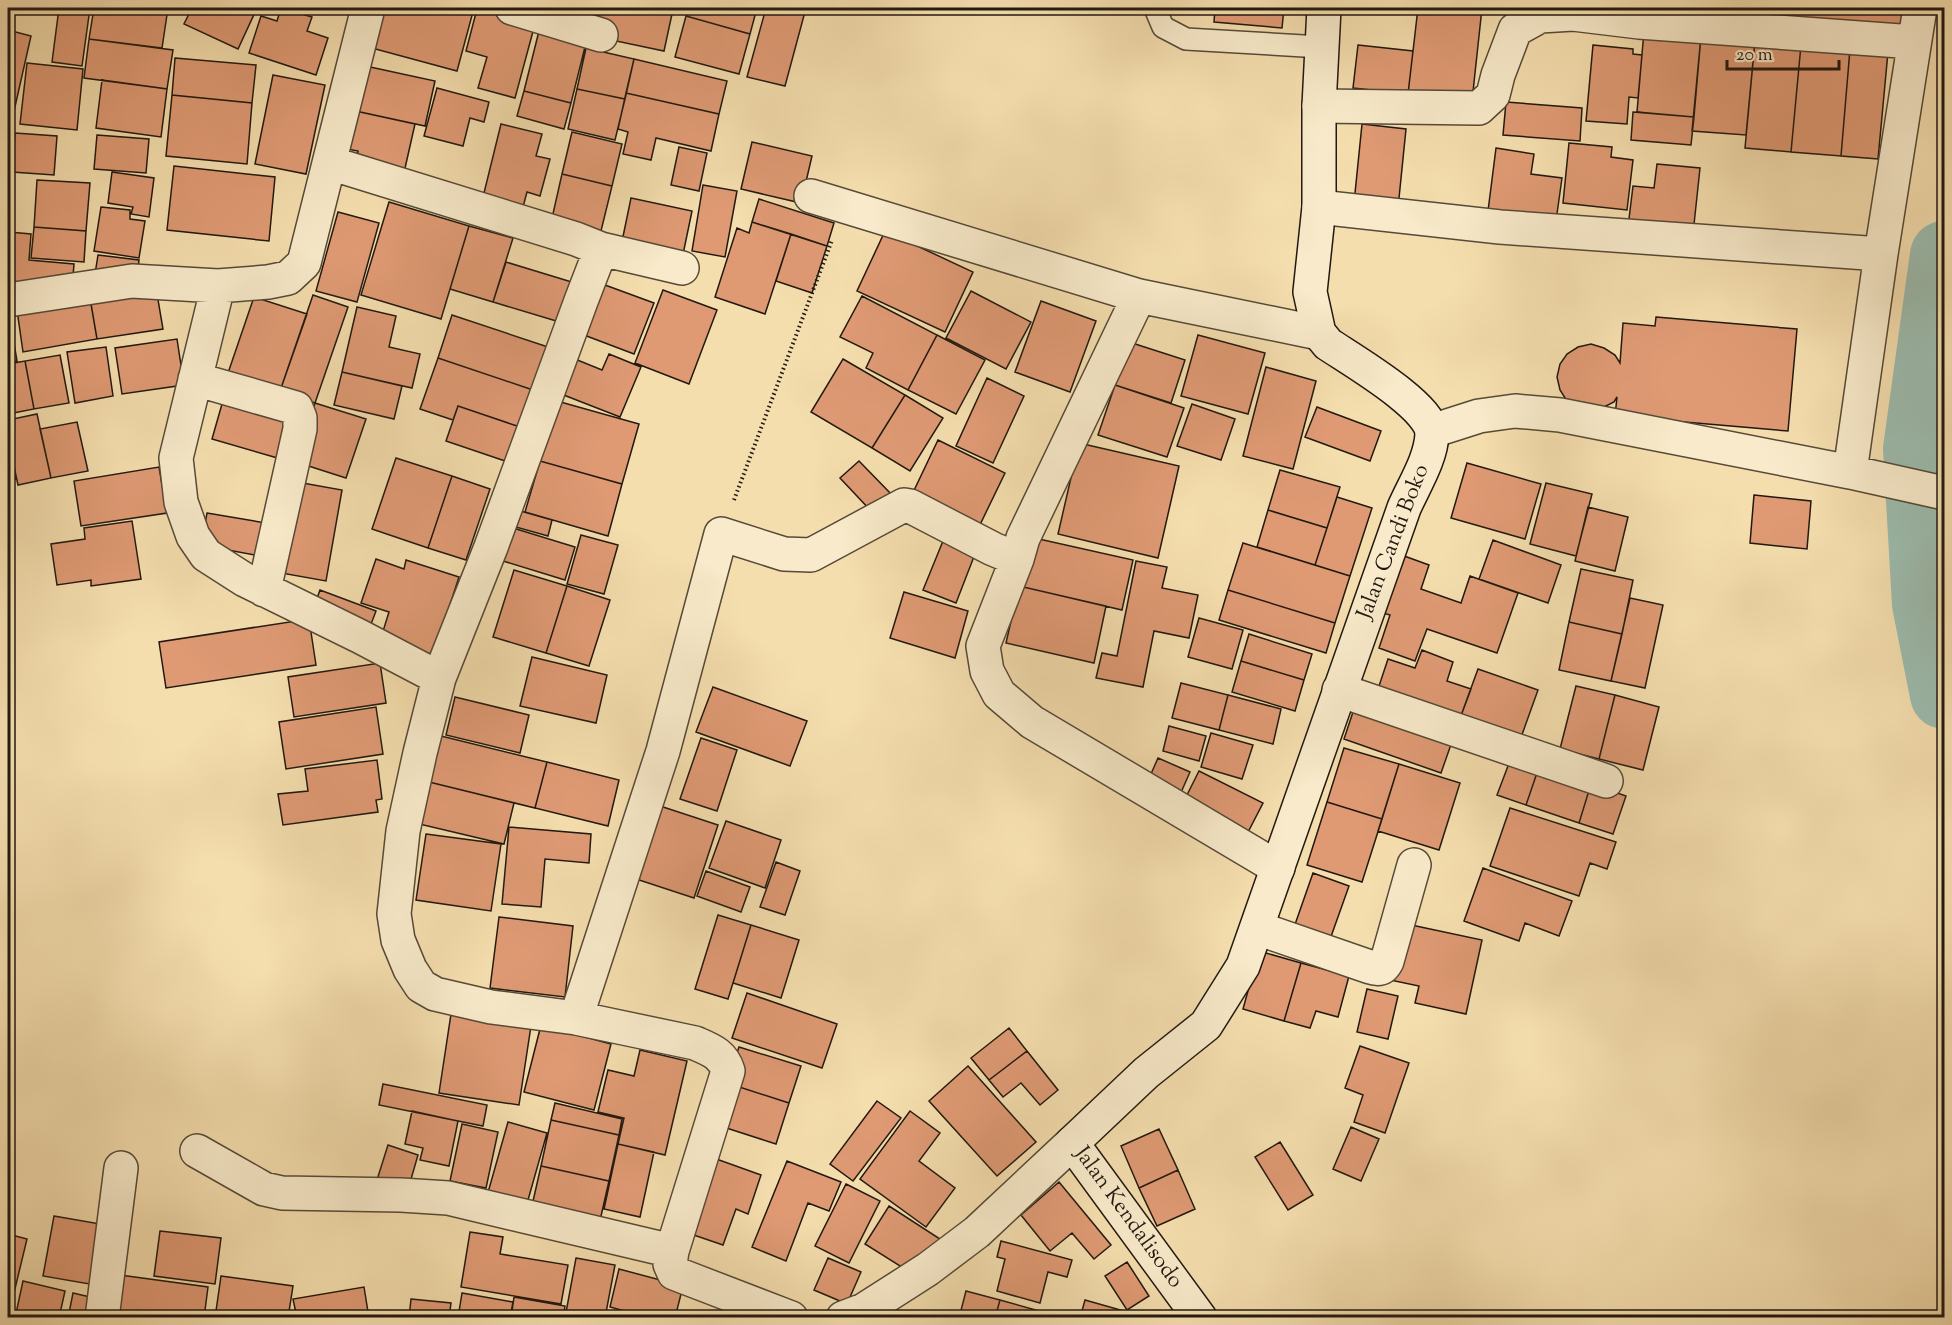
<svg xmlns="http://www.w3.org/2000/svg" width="1952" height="1325" font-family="'Sorts Mill Goudy',serif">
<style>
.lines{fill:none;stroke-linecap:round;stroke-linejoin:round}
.river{stroke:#9cbcae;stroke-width:68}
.building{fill:#df9a74;stroke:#211910;stroke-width:1.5}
.lane-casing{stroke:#564a38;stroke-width:24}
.street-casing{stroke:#564a38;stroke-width:36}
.secondary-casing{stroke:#211910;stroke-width:36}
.path{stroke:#211910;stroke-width:4;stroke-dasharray:1.5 3;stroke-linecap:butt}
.lane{stroke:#f8eaca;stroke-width:21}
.street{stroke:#f8eaca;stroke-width:33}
.secondary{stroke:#f8eaca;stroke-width:33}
.labels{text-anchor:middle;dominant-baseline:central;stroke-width:5;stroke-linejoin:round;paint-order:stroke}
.street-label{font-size:22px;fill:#211910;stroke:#f8eaca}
</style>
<rect width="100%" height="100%" fill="#f5deae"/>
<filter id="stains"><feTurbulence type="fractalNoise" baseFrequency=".00333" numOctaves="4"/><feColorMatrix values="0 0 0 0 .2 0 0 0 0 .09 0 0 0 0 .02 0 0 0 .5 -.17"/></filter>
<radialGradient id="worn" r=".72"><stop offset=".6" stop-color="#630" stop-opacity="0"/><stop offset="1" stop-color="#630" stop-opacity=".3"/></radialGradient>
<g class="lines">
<path class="river" d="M1944 255 1917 449 1926 604 1944 695"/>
</g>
<path class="building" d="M59 8H90L82 66 52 62Z
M94 8H168L162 48 89 39Z
M192 8H257L238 49 184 24Z
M281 8 312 17 307 31 328 38 316 75 249 53 261 16 277 21Z
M379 8H474L457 71 368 47Z
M533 8H595L592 22Z
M600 8H652L651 10 672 14 664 51 616 41 617 32 596 27Z
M689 8H757L750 34 686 16Z
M766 8H806L785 86 747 77Z
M1215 8H1284L1282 28 1214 22Z
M1418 8H1482L1472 101 1408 94Z
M1712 8H1761L1759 25 1711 20Z
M1771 8H1914L1912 34 1770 23Z
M477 9 535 24 515 98 478 88 487 57 466 51Z
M686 16 750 34 739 74 675 57Z
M8 30 31 36 12 120 8 119Z
M539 31 586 43 571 103 524 91Z
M1644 31 1701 36 1694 117 1637 112Z
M1701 36 1755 41 1746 135 1692 131Z
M89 39 173 50 167 89 84 78Z
M1755 41 1801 45 1791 152 1745 148Z
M1358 45 1413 51 1408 94 1353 88Z
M1593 45 1633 49V54L1642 55 1638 98 1629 97 1627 124 1586 121Z
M1801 45 1850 49 1841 156 1791 152Z
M586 48 634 59 625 99 577 89Z
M1850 49 1888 52 1878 159 1841 156Z
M175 58 256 65 252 103 172 95Z
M634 59 727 81 719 114 626 93Z
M27 63 83 69 77 130 20 124Z
M361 65 435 81 425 126 351 110Z
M273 75 325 85 306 174 255 164Z
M102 80 167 89 161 137 96 128Z
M437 88 489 102 484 122 470 118 463 146 424 136Z
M577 89 625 99 615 140 568 129Z
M524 91 571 103 564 129 517 116Z
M626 93 719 114 711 151 656 138 651 160 623 154 628 132 618 129Z
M172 95 252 103 247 164 166 156Z
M1506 102 1582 108 1580 141 1503 135Z
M351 110 415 124 403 177 355 167 358 151 342 148Z
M1633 112 1694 117 1691 145 1631 140Z
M501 124 542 134 536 156 550 159 540 196 527 192 523 207 483 197Z
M1362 124 1406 129 1398 208 1354 203Z
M572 132 622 144 612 186 562 174Z
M15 133 57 136 54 175 12 172Z
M97 135 149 139 146 173 94 169Z
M752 142 812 156 801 203 741 189Z
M1569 143 1612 147 1611 157 1633 160 1627 210 1563 203Z
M679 147 707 153 699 191 671 185Z
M1496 148 1534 154 1531 174 1562 178 1556 221 1488 211Z
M1657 164 1700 168 1693 234 1628 227 1633 186 1654 188Z
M174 166 275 177 269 241 167 230Z
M112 172 154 178 149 217 131 214 133 207 108 203Z
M562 174 612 186 599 239 550 227Z
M37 180 90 183 86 231 34 227Z
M703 185 737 191 725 257 692 251Z
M631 198 692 211 681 264 620 251Z
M759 199 834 223 827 246 752 222Z
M389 202 469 226 441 319 361 295Z
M101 207 130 210V219L145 221 139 258 94 251Z
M338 212 379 223 357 302 316 291Z
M752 222 791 234 765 314 715 297 737 228 749 233Z
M469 226 513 238 493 302 450 289Z
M34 227 86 231 84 262 31 258Z
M885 231 973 272 945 332 857 291Z
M9 232 31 234 29 260 74 264 72 289 8 283Z
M791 234 827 246 812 293 776 281Z
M98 255 139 260 137 279 95 274Z
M506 262 575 283 563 323 493 302Z
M605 285 654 303 634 354 584 335Z
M156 288 163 329 97 339 90 298Z
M663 290 717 310 689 384 635 363Z
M971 291 1031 322 1006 369 946 338Z
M313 295 348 307 315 403 280 391Z
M862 296 937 335 908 390 866 368 873 353 840 337Z
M254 297 307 314 280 391 228 373Z
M90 298 97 339 23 352 17 310Z
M1041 301 1096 321 1070 392 1015 372Z
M8 307 17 361 8 363Z
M357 307 396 316 389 347 420 354 412 388 342 372Z
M452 315 548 347 533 390 438 358Z
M1656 317 1797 329 1788 431 1615 416 1617 397 1614 402 1602 408 1567 401 1560 390 1557 377 1560 364 1567 354 1578 347 1591 344 1604 348 1615 355 1620 363 1623 323 1655 326Z
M937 335 985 360 956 414 908 390Z
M1198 335 1265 353 1248 414 1181 396Z
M177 339 184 385 122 394 115 348Z
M1129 342 1185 360 1171 403 1115 385Z
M106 347 113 396 75 403 67 352Z
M609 354 641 367 620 417 556 392 570 357 602 370Z
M60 355 69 403 34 409 25 361Z
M438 358 533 390 520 427 458 406 453 420 420 409Z
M843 359 905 395 872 448 811 412Z
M25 361 34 409 8 414V364Z
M1266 367 1316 381 1293 469 1243 456Z
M342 372 402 386 394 419 334 405Z
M987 378 1024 396 993 463 956 446Z
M1115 385 1184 408 1167 457 1098 435Z
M905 395 943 418 910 471 872 448Z
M224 397 294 417 281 459 212 439Z
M557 401 639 424 622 484 540 461Z
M315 403 366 419 346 478 296 462Z
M1192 404 1235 419 1221 460 1177 446Z
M458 406 520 427 508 462 446 441Z
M1317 407 1381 431 1370 461 1305 437Z
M37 414 51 478 18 485 8 438V420Z
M77 422 88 471 51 478 40 429Z
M8 438 16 479 8 481Z
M938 440 1005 473 976 533 909 501Z
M1079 443 1179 466 1158 558 1058 534Z
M396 458 452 476 428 548 372 529Z
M540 461 622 484 608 536 525 512Z
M859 461 892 495 872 512 840 478Z
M1467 463 1541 484 1525 539 1451 518Z
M159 467 167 513 81 526 74 481Z
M1280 470 1340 487 1327 528 1268 510Z
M452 476 490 489 466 560 428 548Z
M297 482 342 490 326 581 281 573Z
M1546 483 1592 494 1576 556 1530 544Z
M1754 495 1811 501 1807 549 1750 543Z
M1337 497 1372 508 1350 576 1315 565Z
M1588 507 1628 517 1615 571 1575 561Z
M510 508 552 520 548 536 505 524Z
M1268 510 1327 528 1315 565 1257 547Z
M207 513 266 523 260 556 201 545Z
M132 521 141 579 91 586V580L57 585 51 544 85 539 84 528Z
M513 528 575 547 565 580 503 561Z
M581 535 618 545 604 594 567 584Z
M1030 537 1133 560 1122 610 1019 586Z
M1493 540 1561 565 1548 603 1479 579Z
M943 541 975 554 956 603 923 590Z
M1243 543 1350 576 1335 623 1228 590Z
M1396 553 1429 565 1421 589 1461 603 1470 576 1518 593 1497 653 1427 629 1415 661 1379 648 1390 615 1376 611Z
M376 559 404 569 406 560 459 577 432 660 379 644 389 612 361 603Z
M1136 561 1167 567 1162 588 1198 595 1189 638 1154 631 1143 687 1096 678 1102 653 1117 656Z
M1581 569 1633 580 1622 634 1569 622Z
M514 570 567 586 546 653 493 637Z
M567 586 610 600 589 666 546 653Z
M1019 586 1106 606 1094 663 1006 643Z
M320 590 376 611 368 632 312 612Z
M1228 590 1335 623 1326 653 1219 620Z
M904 592 968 611 955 658 890 638Z
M1630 598 1663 605 1645 688 1611 681Z
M1199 618 1243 630 1232 669 1188 657Z
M309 619 316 665 166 688 159 642Z
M1569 622 1622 634 1611 681 1559 670Z
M1249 634 1312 654 1304 680 1241 661Z
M1422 650 1453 662 1447 681 1471 689 1459 721 1377 692 1388 659 1415 668Z
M532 657 607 675 596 723 520 706Z
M1241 661 1304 680 1295 711 1232 692Z
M380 663 386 703 294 717 288 677Z
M1478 669 1538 690 1519 743 1459 721Z
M1181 683 1228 695 1219 730 1172 718Z
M1576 686 1615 695 1599 759 1560 749Z
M713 687 807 721 790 766 696 732Z
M1228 695 1281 709 1273 744 1219 730Z
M1615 695 1659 707 1643 770 1599 759Z
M455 697 529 715 520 753 446 735Z
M1357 700 1455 733 1441 773 1344 739Z
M376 707 383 754 286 769 279 722Z
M1169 726 1206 736 1199 761 1163 751Z
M1211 733 1253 745 1242 779 1201 767Z
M437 735 547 762 535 808 425 781Z
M701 738 737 750 717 811 680 799Z
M1344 748 1399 764 1382 819 1327 802Z
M1158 758 1190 772 1179 797 1147 783Z
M1511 758 1539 767 1526 805 1497 795Z
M377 760 382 799 376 800 378 812 283 825 278 794 308 791 305 769Z
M547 762 619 780 608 826 535 808Z
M1399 764 1460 783 1439 850 1378 831Z
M1539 767 1591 784 1579 823 1526 805Z
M1199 771 1263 803 1246 836 1182 805Z
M425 781 514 803 504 844 415 823Z
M1591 784 1626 796 1613 834 1579 823Z
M1327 802 1382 819 1362 882 1307 865Z
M654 804 718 825 694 898 630 877Z
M1510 808 1616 842 1607 869 1590 863 1579 896 1490 866Z
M726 821 781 840 765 888 709 868Z
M509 827 591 834 589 863 545 859 541 907 502 904Z
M426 834 501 844 491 911 416 900Z
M776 862 800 871 785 915 760 907Z
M1483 868 1572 901 1559 936 1525 923 1519 941 1464 921Z
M706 871 750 887 741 912 697 896Z
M1313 873 1349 886 1328 945 1292 933Z
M718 915 751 925 728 999 695 989Z
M499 917 573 926 565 997 490 988Z
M1402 923 1482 940 1466 1014 1415 1003 1419 986 1390 980Z
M751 925 799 940 781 998 733 983Z
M1259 951 1301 963 1284 1021 1243 1009Z
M1301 963 1349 976 1338 1017 1316 1011 1310 1028 1284 1021Z
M1367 989 1398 996 1388 1039 1357 1032Z
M747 993 837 1024 822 1068 732 1038Z
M451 1014 531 1026 519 1105 439 1093Z
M541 1025 611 1044 594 1110 524 1092Z
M1009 1028 1027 1051 989 1080 971 1058Z
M1360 1046 1409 1063 1385 1133 1354 1122 1363 1095 1345 1088Z
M739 1047 801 1066 789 1103 727 1083Z
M640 1050 687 1061 665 1155 618 1144 624 1118 598 1112 608 1070 634 1076Z
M1027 1051 1058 1090 1040 1105 1021 1083 1003 1097 989 1080Z
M968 1066 1036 1142 997 1176 929 1101Z
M727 1083 789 1103 776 1144 714 1124Z
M383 1084 487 1105 483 1126 379 1105Z
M877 1101 901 1118 853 1181 830 1164Z
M555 1103 622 1119 619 1135 551 1120Z
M412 1111 458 1121 449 1166 420 1160 423 1148 405 1144Z
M910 1111 940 1133 919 1161 955 1188 926 1227 860 1179Z
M551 1120 619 1135 609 1181 541 1166Z
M508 1122 547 1133 526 1207 487 1196Z
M462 1124 498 1132 486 1188 450 1181Z
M1351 1127 1379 1139 1361 1181 1333 1169Z
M1159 1129 1178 1170 1139 1188 1121 1146Z
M1280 1142 1313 1195 1288 1210 1255 1157Z
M618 1144 654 1152 640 1217 604 1209Z
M388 1145 418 1155 407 1193 376 1183Z
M708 1156 761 1175 748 1214 736 1209 723 1245 682 1231Z
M787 1161 841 1182 829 1211 808 1203 786 1261 752 1247Z
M541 1166 609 1181 599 1225 531 1210Z
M1178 1170 1195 1209 1157 1226 1139 1188Z
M1059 1182 1111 1245 1094 1259 1072 1233 1050 1251 1021 1215Z
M846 1184 880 1201 849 1263 815 1246Z
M889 1206 940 1239 916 1276 865 1244Z
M54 1216 112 1226 101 1286 43 1276Z
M160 1231 221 1238 215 1284 154 1276Z
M470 1232 503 1237 500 1254 568 1265 561 1304 461 1287Z
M8 1234 27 1239 13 1297 8 1296Z
M1001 1241 1072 1260 1067 1277 1048 1272 1040 1303 997 1291 1005 1259 997 1257Z
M576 1258 615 1265 605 1318H565Z
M828 1258 861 1272 847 1304 814 1290Z
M1127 1262 1149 1296 1127 1310 1105 1276Z
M619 1269 683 1286 675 1318H650L610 1307Z
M120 1275 208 1287 204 1318H114Z
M221 1276 293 1286 288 1318H215Z
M23 1281 65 1291 59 1318H15Z
M364 1287 369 1318H297L293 1299Z
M966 1291 1000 1300 995 1318H959Z
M73 1293 103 1300 99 1318H68Z
M462 1293 513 1302 510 1318H458Z
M514 1297 565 1306 563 1318H511Z
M411 1299 451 1303 449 1318H409Z
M1000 1300 1032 1309 1030 1318H995Z
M1085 1300 1138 1315 1137 1318H1080Z
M1032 1309 1066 1318H1030Z"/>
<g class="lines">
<g class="lane-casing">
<path id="lane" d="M1155 8 1163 27 1186 39 1321 47"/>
</g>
<g class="street-casing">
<path id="street" d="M512 8 601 35
M1319 106 1479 108 1493 95 1498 75 1515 30 1540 16 1573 14 1639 22 1914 42
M330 163 576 239 601 249 581 301 491 547 439 678 420 753 403 831 394 914 398 940 410 969 421 986 435 994 491 1007 576 1018 695 1043C711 1050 723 1054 728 1071L672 1251 670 1264 674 1273 791 1318
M811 196 1139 296 1319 333
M1319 207 1500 227 1881 254
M601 249 682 268
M218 286 176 458 181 502 193 536 206 555 245 580 359 636 439 678
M8 300 132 281 218 286 268 282 288 278 304 263 368 8
M195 379 296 408 300 418V429L264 590
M1432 431 1479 416 1515 411 1560 415 1850 472 1944 493
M1850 472 1881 254 1920 8
M1017 559 983 646 987 671 999 694 1032 722 1278 868
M1339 690 1606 781
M1257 928 1370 967C1379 970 1383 969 1387 961L1414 865
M576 1018 663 751 721 534 784 554 811 555 904 505 910 506 993 549 1017 559 1023 538 1139 296
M197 1151 264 1189 282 1193 401 1195 448 1198 672 1251
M102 1318 121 1168
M843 1318 864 1310 928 1269 977 1232 1072 1143"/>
</g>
<g class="secondary-casing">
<path id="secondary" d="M1200 1318 1072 1143 1146 1073 1206 1025 1243 966 1404 508C1414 485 1431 459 1432 434 1433 407 1350 359 1328 344L1319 333 1310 292 1319 207V106L1324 8"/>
</g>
<path class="path" d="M734 500 832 240"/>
<use href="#lane" class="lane"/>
<use href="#street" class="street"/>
<use href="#secondary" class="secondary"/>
</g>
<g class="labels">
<g class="street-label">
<text transform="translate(1394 542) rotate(-69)">Jalan Candi Boko</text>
<text transform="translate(1128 1218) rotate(54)">Jalan Kendalisodo</text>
</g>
</g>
<rect width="1952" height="1325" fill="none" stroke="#f5deae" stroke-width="30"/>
<rect x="9" y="9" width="1934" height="1307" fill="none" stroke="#211910" stroke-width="3"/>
<rect x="15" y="15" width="1922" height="1295" fill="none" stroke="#211910" stroke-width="1.5"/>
<path d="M1727 60v9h112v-9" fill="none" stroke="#211910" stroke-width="3"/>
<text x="1736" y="60" font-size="18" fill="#211910" stroke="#f8eaca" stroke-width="4.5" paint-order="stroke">20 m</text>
<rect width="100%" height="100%" filter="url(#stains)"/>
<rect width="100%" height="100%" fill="url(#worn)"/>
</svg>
